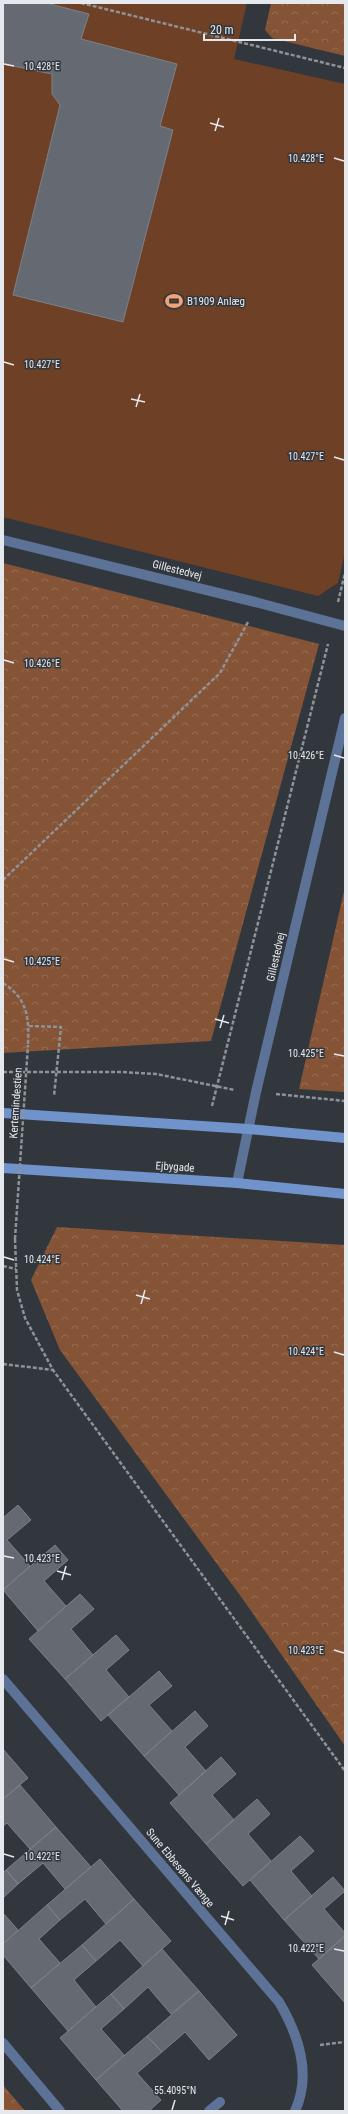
<svg xmlns="http://www.w3.org/2000/svg" width="348" height="2114" font-family="'Roboto Condensed',sans-serif">
<style>
.forest{fill:url(#forest-crowns)}
.pitch{fill:#6e4025}
.building{fill:#656a72;stroke:#7c818a}
.lines{fill:none;stroke-linecap:round;stroke-linejoin:round}
.path{stroke:#8f9298;stroke-width:2.5;stroke-dasharray:4 2;stroke-linecap:butt}
.lane{stroke:#5c7296;stroke-width:10}
.street{stroke:#5c7296;stroke-width:10}
.secondary{stroke:#7093cc;stroke-width:10}
.path-bridge{stroke:#8f9298;stroke-width:2.5;stroke-dasharray:4 2;stroke-linecap:butt}
.ticks{fill:none;stroke:#e5e8ec;stroke-width:1.5}
.labels{text-anchor:middle;dominant-baseline:central;stroke-width:3;stroke-linejoin:round;paint-order:stroke}
.poi-label{font-size:11px;fill:#e5e8ec;stroke:#32373e;text-anchor:start}
.street-label{font-size:11px;fill:#e5e8ec;stroke:#32373e}
.ticks-label{font-size:10px;text-anchor:middle;fill:#e5e8ec;stroke:#32373e;stroke-width:3;stroke-linejoin:round;paint-order:stroke}
</style>
<defs>
<pattern id="forest-crowns" width="20" height="18" patternUnits="userSpaceOnUse"><rect width="20" height="18" fill="#855436"/><path d="M2 6a3 3 0 1 1 6 0M12 15a3 3 0 1 1 6 0" fill="none" stroke="#966d53"/></pattern>
</defs>
<rect width="100%" height="100%" fill="#32373e"/>
<path class="forest" d="M271 3H345V56L272 38 265 30Z
M3 563 319 644 211 1041 3 1053Z
M345 887V1092L299 1089Z
M57 1227 345 1245V1746L242 1598 60 1350 31 1280Z
M3 2085 25 2111H3Z"/>
<path class="pitch" d="M3 3H247L234 59 345 84V552L338 583 318 596 3 517Z"/>
<path class="building" d="M3 3H46L89 14 81 39 177 64 160 126 173 130 123 322 13 295 60 105 52 94V74L3 64Z
M18 1505 31 1520 7 1540 30 1566 3 1590V1518Z
M55 1545 68 1560 44 1581 66 1606 38 1631 3 1590Z
M80 1594 94 1609 71 1629 93 1655 65 1679 29 1639Z
M116 1635 129 1650 106 1670 129 1697 101 1721 65 1679Z
M159 1671 172 1686 149 1705 172 1731 144 1756 108 1715Z
M195 1711 208 1726 185 1747 206 1771 179 1795 144 1756Z
M3 1749 28 1778 3 1799Z
M221 1757 236 1774 212 1795 234 1820 206 1844 170 1803Z
M20 1785 56 1827 30 1849 7 1823 3 1826V1799Z
M257 1799 270 1814 248 1834 271 1861 243 1886 206 1844Z
M56 1827 91 1867 65 1889 43 1863 18 1884 6 1870Z
M300 1836 314 1851 291 1871 312 1896 284 1920 250 1880Z
M100 1859 134 1899 106 1924 85 1899 60 1920 47 1905Z
M6 1870 18 1884 3 1898V1873Z
M333 1877 345 1891 324 1909 345 1933V1936L319 1959 284 1920Z
M134 1899 171 1941 143 1966 120 1940 96 1961 82 1945Z
M47 1905 60 1920 39 1939 60 1963 31 1988 3 1955V1944Z
M3 1913 18 1930 3 1944Z
M345 1936V2003L312 1965Z
M82 1945 96 1961 74 1980 96 2007 68 2031 31 1988Z
M162 1949 199 1991 171 2014 148 1987 124 2009 111 1994Z
M199 1991 237 2035 209 2060 185 2032 162 2052 147 2036Z
M111 1994 124 2009 101 2029 124 2055 96 2080 60 2038Z
M147 2036 162 2052 137 2073 161 2100 149 2111H123L96 2080Z"/>
<g class="lines">
<path class="path" d="M81 3 345 68
M338 602 345 573
M3 880 220 673 248 622
M3 983C28 999 29 1018 28 1045
M29 1026 61 1027 54 1096
M3 1072H121L156 1074 235 1090
M276 1094 345 1101
M212 1106 328 644
M15 1239 17 1290 25 1318 53 1370 345 1771
M3 1266 16 1269
M3 1364 53 1370
M320 2045 345 2042"/>
<path class="lane" d="M209 2111 220 2102"/>
<path class="street" d="M3 540 259 603 345 626
M237 1183 256 1092 345 718
M3 1679 279 2002C298 2034 312 2074 295 2111
M3 2043 60 2111"/>
<path class="secondary" d="M3 1113 248 1129 345 1138
M3 1168 237 1183 345 1194"/>
<path class="path-bridge" d="M15 1239 28 1045"/>
</g>
<path class="ticks" d="M4 64 14 66M210 123 224 127M215 131 219 118M334 158 344 161M4 362 14 365M131 399 145 402M136 407 140 394M334 457 344 460M4 660 14 663M334 755 344 758M4 959 14 962M215 1019 229 1023M220 1028 224 1015M334 1054 344 1056M4 1257 14 1260M136 1295 150 1299M141 1304 145 1290M334 1352 344 1355M4 1556 14 1558M57 1571 71 1575M62 1580 66 1566M334 1650 344 1653M4 1854 14 1857M221 1916 234 1920M225 1925 229 1911M334 1949 344 1951M172 2110 175 2100"/>
<defs>
<g id="stadium-bare" transform="scale(1.38)"><path d="M0-5a6.5 5 0 1 0 0 10a6.5 5 0 1 0 0-10ZM-3.5-1.8h7v3.6h-7Z" fill="#efa377" stroke="#32373e" stroke-width="2.5" paint-order="stroke"/></g>
</defs>
<g fill-rule="evenodd">
<use href="#stadium-bare" x="174" y="301"/>
</g>
<g class="labels">
<g class="poi-label">
<text x="187" y="301">B1909 Anlæg</text>
</g>
<g class="street-label">
<text transform="translate(177 570) rotate(14)">Gillestedvej</text>
<text transform="translate(276 957) rotate(-77)">Gillestedvej</text>
<text transform="translate(16 1103) rotate(-86)">Kertemindestien</text>
<text transform="translate(175 1167) rotate(4)">Ejbygade</text>
<text transform="translate(180 1868) rotate(50)">Sune Ebbesøns Vænge</text>
</g>
</g>
<g class="ticks-label">
<text x="42" y="70">10.428°E</text>
<text x="306" y="162">10.428°E</text>
<text x="42" y="368">10.427°E</text>
<text x="306" y="460">10.427°E</text>
<text x="42" y="667">10.426°E</text>
<text x="306" y="759">10.426°E</text>
<text x="42" y="965">10.425°E</text>
<text x="306" y="1057">10.425°E</text>
<text x="42" y="1263">10.424°E</text>
<text x="306" y="1355">10.424°E</text>
<text x="42" y="1562">10.423°E</text>
<text x="306" y="1654">10.423°E</text>
<text x="42" y="1860">10.422°E</text>
<text x="306" y="1952">10.422°E</text>
<text x="175" y="2094">55.4095°N</text>
</g>
<rect width="348" height="2114" fill="none" stroke="#e5e8ec" stroke-width="8"/>
<path d="M204 34v6h91v-6" fill="none" stroke="#e5e8ec" stroke-width="2"/>
<text x="210" y="34" font-size="12" fill="#e5e8ec" stroke="#32373e" stroke-width="3" paint-order="stroke">20 m</text>
</svg>
